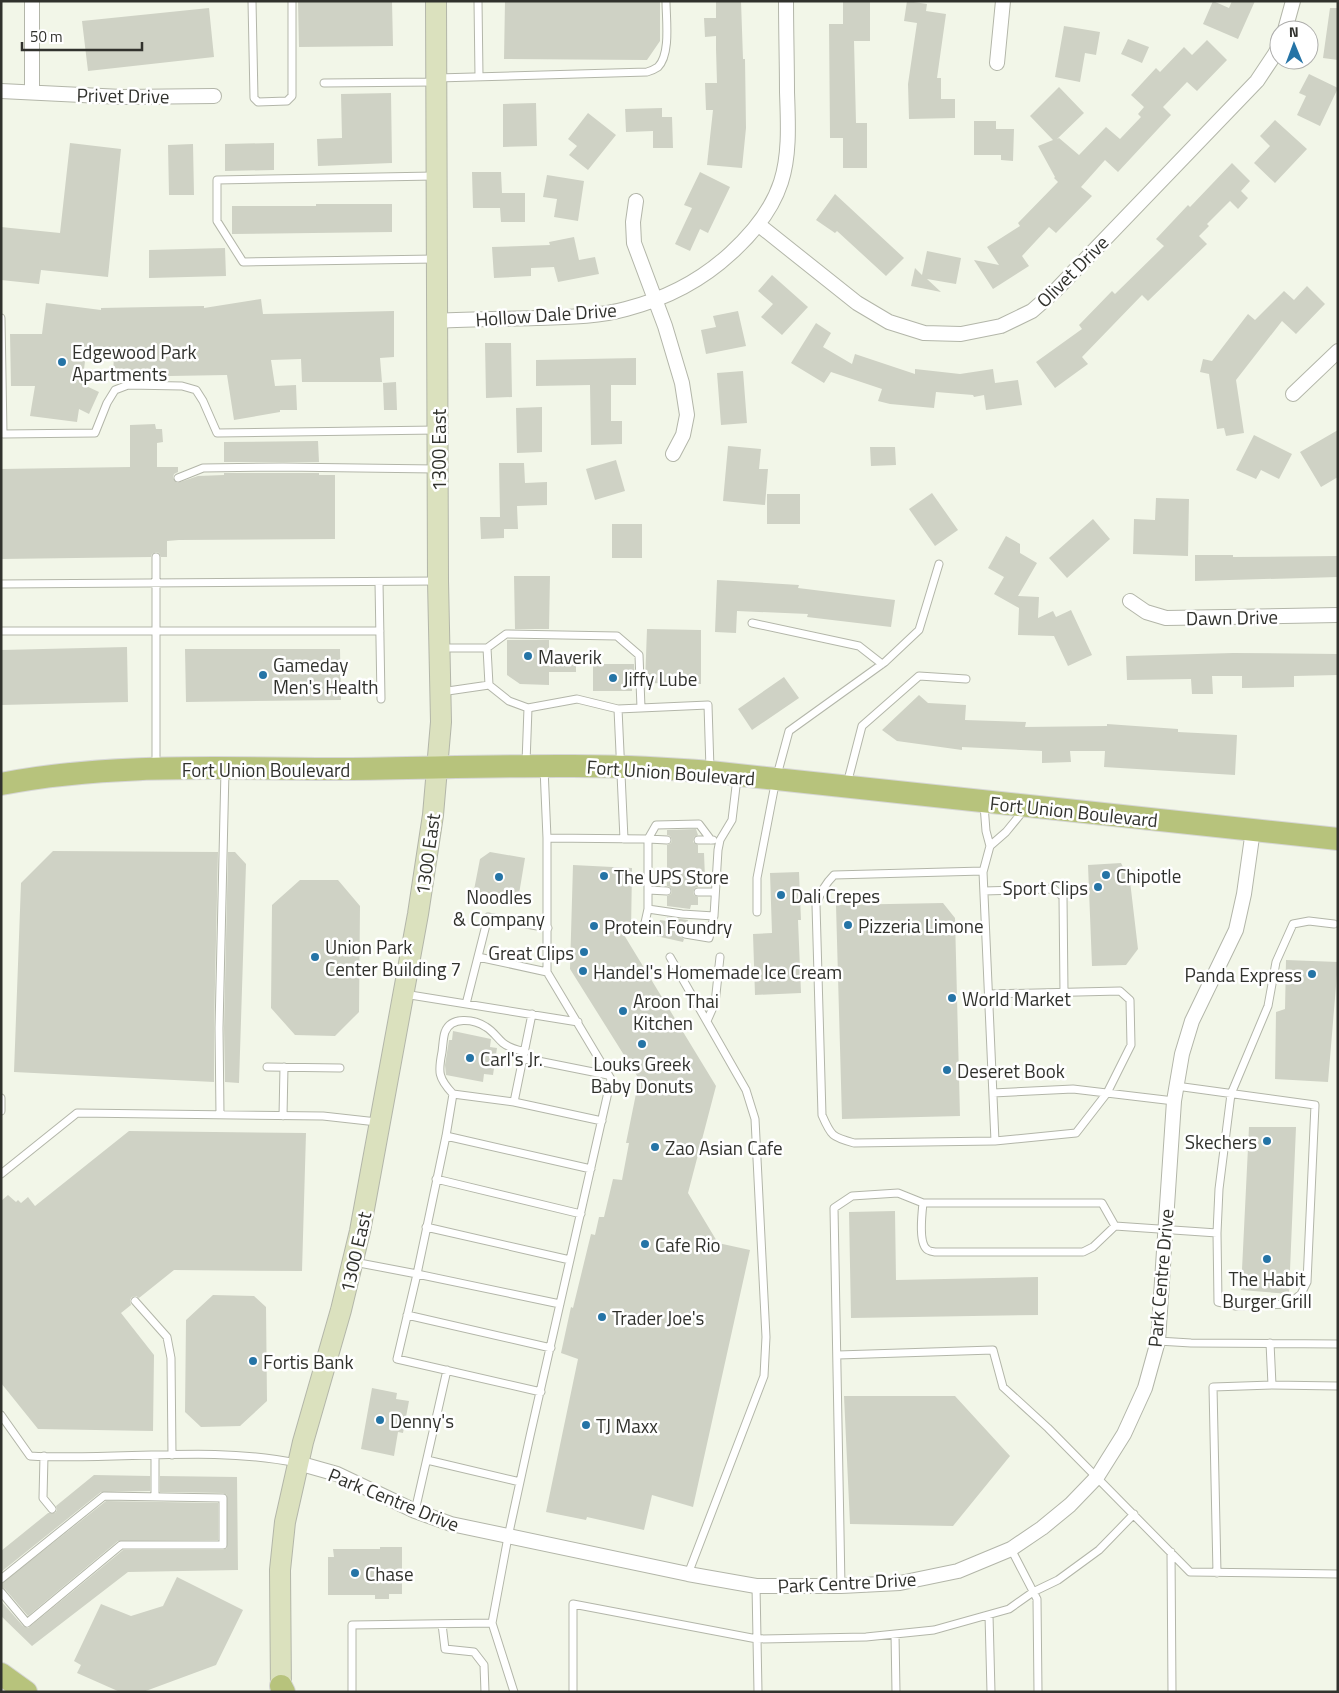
<svg xmlns="http://www.w3.org/2000/svg" width="1339" height="1693" font-family="'Titillium Web',sans-serif">
<style>
.building{fill:#cfd2c5}
.lines{fill:none;stroke-linecap:round;stroke-linejoin:round}
.lane-casing{stroke:#b3b6a9;stroke-width:9}
.street-casing{stroke:#b3b6a9;stroke-width:16}
.secondary-casing{stroke:#b3b6a9;stroke-width:22}
.primary-casing{stroke:#d6d6d5;stroke-width:24}
.lane{stroke:#fff;stroke-width:7}
.street{stroke:#fff;stroke-width:14}
.secondary{stroke:#dbe1be;stroke-width:20}
.primary{stroke:#b7c37c;stroke-width:22}
.poi-dot{fill:#2574a6;stroke:#fff;stroke-width:2}
.labels{text-anchor:middle;dominant-baseline:central;stroke-width:5;stroke-linejoin:round;paint-order:stroke}
.street-label{font-size:19px;fill:#31322d;stroke:#fff}
.poi-label{font-size:19px;fill:#31322d;stroke:#fff;text-anchor:start}
</style>
<rect width="100%" height="100%" fill="#f2f6e8"/>
<path class="building" d="M298 1H392L393 46 299 47Z
M505 1H660V41L647 60 504 59Z
M716 1H741L743 59H745L746 128 742 168 707 165 713 110H706L705 83H717L716 49V36L705 37 704 18H716Z
M843 1H870V41H854L856 123H867V168H843V138H830L829 24H843Z
M907 1 927 4 926 11 946 14 937 78H941V99H955V118L909 119 908 84 917 23 904 21Z
M1213 1 1229 8 1232 1H1255L1238 39 1203 24Z
M209 8 214 57 88 71 82 21Z
M1330 8H1338V60L1323 58Z
M1064 26 1100 32 1096 55 1085 53 1080 82 1055 77Z
M1128 39 1149 47 1142 63 1121 54Z
M1207 40 1227 60 1197 91 1187 82 1163 107 1171 115 1118 172 1105 160 1081 187 1092 196 1056 233 1049 227 1022 256 1029 266 993 289 974 260 999 265 987 247 1020 226 1018 223 1058 182 1054 178 1055 177 1038 146 1053 140 1030 116 1059 87 1084 113 1057 139 1059 138 1079 155 1106 127 1120 139 1141 117 1138 114 1144 107 1131 95 1156 68 1160 72 1184 47 1192 55Z
M1309 74 1338 88 1320 126 1297 115 1306 96 1299 93Z
M391 93 392 163 318 166 317 139 342 138 341 94Z
M536 103 537 146 503 147V104Z
M662 108V117H672L673 148H653V131L626 132 625 109Z
M588 113 616 135 588 170 569 155 577 146 568 139Z
M1275 120 1307 149 1275 183 1254 163 1270 146 1260 136Z
M974 121H996V129H1014L1013 161 1001 160V155H974Z
M70 143 121 149 108 277 41 270 39 284 1 280V227L60 233Z
M274 143V170L225 171V144Z
M193 144 194 195H169L168 145Z
M1232 163 1250 181 1241 191 1248 198 1238 209 1230 201 1207 224 1209 226 1199 236 1207 244 1148 301 1142 295 1082 357 1088 364 1055 388 1036 362 1082 329 1079 325 1112 291 1115 294 1164 246 1156 239 1188 205 1190 207Z
M472 172H501L502 193H525V222H501L500 208H473Z
M700 172 730 187 708 233 700 229 690 251 675 244 692 208 684 205Z
M547 175 584 181 578 221 554 217 557 199 543 197Z
M835 194 904 258 886 276 837 231 835 233 816 220Z
M316 204H392V232L232 234V206H316Z
M574 237 579 260 595 257 599 274 558 282 554 267 531 268V276L494 278 492 247 550 245 549 242Z
M225 248 226 276 149 278V250Z
M927 251 961 258 956 284 927 279 941 292 911 286 915 268 922 275Z
M772 275 808 307 782 335 761 317 773 304 758 291Z
M1307 286 1325 304 1296 334 1282 321 1236 380 1244 433 1226 436 1224 428 1217 429 1209 374 1200 372 1203 359 1212 361 1248 314 1255 320 1284 291 1294 300Z
M261 299 263 314 394 311V357L380 358 382 382H302L301 359 271 360 275 386 296 385 297 410H280V412L234 420 227 375 113 377 114 353 86 354 82 384 99 392 89 414 79 409 77 422 30 416 35 386H11L10 334H42L46 303 101 310V308L204 306V308Z
M738 311 746 346 706 354 701 330 716 327 713 316Z
M816 323 831 333 823 347 852 364 855 354 915 374V369L960 374 993 369 995 383 1018 380 1022 405 986 410 984 395 974 397 973 395 936 392 934 408 890 404 878 401 882 389 831 372 824 383 791 363Z
M485 343H511L512 397 486 398Z
M636 358V385H611V421H622V444L591 445 590 385 536 386V360Z
M743 371 747 423 721 425 717 373Z
M396 382 397 410H384L383 383Z
M542 407V452L517 453 516 408Z
M155 424 156 429H162L163 442 157 443V467H178V472L174 474 173 478 177 483 198 476 224 475V473H319V475H335V539L179 540 167 541V557H161L159 553 156 552 152 554 151 557 1 559V469L130 467V425Z
M1338 430V477L1321 487 1300 452Z
M1254 435 1292 454 1279 479 1261 470 1256 479 1236 470Z
M318 441 319 462H224V442Z
M728 446 761 449 759 469H768L765 505 723 501Z
M870 447H895L896 465 871 466Z
M616 460 625 491 595 500 586 469Z
M499 463H524L525 483 547 482V505L517 506 518 529H504V538L481 539 480 517H500Z
M932 493 958 530 935 546 909 509Z
M767 494H800V524H767Z
M1156 498 1189 499 1188 556 1133 554 1134 519 1155 520Z
M1093 519 1110 539 1067 578 1049 558Z
M612 524H642V558H612Z
M1006 536 1020 544V553L1037 563 1018 596 1039 597 1038 618 1053 611 1056 617 1071 610 1092 655 1068 666 1054 636 1018 635 1019 608 994 594 1004 577 988 568Z
M1195 555H1233V557L1338 556V577L1195 581Z
M514 576H550L549 629H515Z
M717 580 799 585 798 588 895 600 891 627 807 617 808 614 737 611 736 633 715 632Z
M647 629 701 630V684L645 683Z
M507 640H549V654L576 653V672H549V685L520 684 507 675Z
M127 647 128 702 1 705V650Z
M185 649H340L341 700 186 702Z
M1233 653 1338 654V675L1294 676V687L1242 688V676H1212L1213 694H1192L1191 679 1127 680 1126 656Z
M593 664H634L635 683H632V691H593Z
M784 677 799 698 752 730 738 709Z
M919 695 928 703 966 705 965 720 1026 722 1025 727 1107 726V724L1178 729V732L1237 735 1235 775 1104 767 1105 751H1070L1071 762 1042 763V751L962 747V750L897 741 882 730Z
M696 829 698 835 694 837 693 842 698 845V853H704L705 878H698V887L695 888 693 892 694 895 698 897V905H691L690 909 667 906V896L671 894 672 891 670 887 667 886V845L671 843 672 840 670 836 667 835V830Z
M53 851 218 852 214 1028V1082L14 1072 21 883Z
M228 852H235L246 864 239 1083 225 1082 224 1028Z
M490 852 525 858 519 894 509 902 473 895 480 859Z
M1121 863 1130 881 1138 949 1126 965 1092 966 1088 865Z
M573 865 632 868 631 932 621 930 716 1086 688 1193 718 1243 750 1250 693 1507 652 1495 644 1530 587 1517 586 1520 546 1512 578 1359 561 1353 571 1307 573 1308 591 1234 595 1235 599 1217H604L613 1179 622 1180 629 1143H626L639 1079 570 969Z
M799 872 801 920H798L801 993 755 995 753 934 772 933 770 873Z
M300 880H338L360 906 359 1012 335 1036 295 1035 271 1008 272 905Z
M943 903 955 918 960 1116 842 1119 836 905Z
M667 917 688 920 686 929H683L680 933V936L684 939 683 942 656 936 662 934 663 931 662 926 659 925 660 920 667 921Z
M1286 960 1338 962 1328 1082 1275 1079 1276 1012 1285 1009Z
M453 1031 491 1039 490 1047 497 1048 493 1075 484 1074 483 1082 446 1075 445 1065 449 1040H452Z
M1249 1127H1296L1289 1294 1241 1290Z
M129 1131 306 1133 302 1271 174 1270 139 1298 136 1296 132 1297 130 1300 131 1305 121 1313 154 1355 153 1431 38 1429 1 1383V1201L8 1195 16 1202 18 1200 21 1203 28 1197 35 1206Z
M895 1211 896 1280 1038 1277V1315L851 1318 849 1212Z
M213 1295 254 1296 266 1307 267 1401 240 1426 201 1427 185 1412 186 1320Z
M372 1388 397 1393 396 1399 409 1401 403 1433 398 1432 394 1456 361 1449Z
M844 1396H955L1010 1456 953 1526 850 1524Z
M94 1475 150 1476V1491L101 1492 1 1572V1551L48 1513H55L57 1510 56 1506Z
M160 1476 237 1477 238 1570 128 1572 32 1646 1 1616V1601L23 1626 28 1628 123 1550H223L227 1548V1495L223 1493 160 1492Z
M106 1501 218 1503V1540L118 1541 28 1616 5 1589 1 1587V1584Z
M380 1547H402V1594H389V1599H375V1595H328V1557H334L333 1549H380Z
M177 1577 243 1610 216 1665 143 1692H120L77 1673 81 1665 74 1661 101 1604 131 1616 163 1606Z"/>
<g class="lines">
<g class="lane-casing">
<path id="lane" d="M252 1 254 98 258 102 287 101 292 96V1
M478 1 479 76
M437 78 647 72C651 71 655 69 658 67 671 54 666 19 666 1
M324 83 434 82
M434 176 217 180V221L243 262 435 259
M1 318 3 434 95 433 107 403 115 390 128 385 182 386 196 390 203 401 217 433 437 430
M178 478 203 468 283 467 435 469
M156 557V766
M379 582 381 699
M1 584 437 581
M752 623 859 646 882 664
M1 631H380
M441 648H487L489 685 509 701 528 708 577 699 618 709
M487 648 506 634 617 636 639 655 641 708
M441 692 489 685
M526 763 528 708
M544 768 547 838 648 839V909L682 914 714 916 718 850 720 840 732 820 737 778
M847 784 862 726 919 676 966 679
M984 805 986 831 990 846 983 872 995 1141
M624 839 618 709 708 705 710 769
M667 840 648 839 656 825 699 824 711 840
M698 840H713
M990 846 1006 832 1024 810
M983 871 834 875C825 884 820 893 816 905L822 1115C831 1136 832 1137 854 1143L995 1141 1076 1133 1107 1093 1131 1045 1130 1000 1120 991 989 994
M648 890 667 891
M984 891 1054 889 1063 897 1064 992
M698 892H714
M648 909 644 927 658 930
M757 912V878L776 779 789 731 885 662 919 630 939 564
M685 934 709 938 714 916
M478 957 547 972
M670 957 746 1090 755 1119 766 1337 764 1376 688 1574
M404 994 578 1022
M466 1004 488 917 548 928
M707 1021 715 1003 720 957
M523 1058 608 1075
M267 1067 340 1068
M1176 1086 1315 1105 1307 1282 1301 1294 1289 1304 1236 1306 1218 1302 1217 1233
M993 1093 1073 1089 1174 1101
M453 1094C438 1078 438 1072 442 1052 443 1045 443 1038 445 1032 451 1016 474 1019 486 1027 493 1031 497 1038 503 1043 509 1048 518 1050 525 1052
M1 1098V1111
M514 1102 602 1121
M220 1115 219 1028 225 770
M283 1116 284 1067
M446 1136 591 1169
M1 1174 77 1113 323 1116 377 1122
M436 1179 581 1214
M923 1203C922 1213 918 1245 928 1250 928 1251 935 1252 935 1252H1083L1093 1247 1115 1226
M426 1227 570 1260
M354 1262 417 1274 446 1136 453 1094 514 1102 532 1014
M135 1301 167 1337 171 1358 172 1455
M407 1315 551 1348
M1158 1341 1191 1343 1338 1344
M838 1355 993 1350 1003 1387 1048 1428 1190 1572 1338 1574
M1272 1385 1338 1386
M541 1392 397 1359 417 1274 560 1304
M1 1415 30 1456C119 1461 209 1445 297 1463
M44 1456 43 1498 52 1509
M155 1456V1496
M427 1460 520 1482
M415 1511 447 1370
M1011 1549 1037 1599 1038 1692
M1171 1552 1172 1692
M1217 1573 1213 1387 1272 1385 1270 1343
M1 1579 104 1496 223 1498V1545H121L27 1623 1 1592
M756 1586 758 1692
M841 1586 834 1208 852 1196 898 1193 923 1203H1102L1115 1226 1217 1233 1219 1189 1231 1094 1268 1006 1276 962 1293 924 1309 921 1334 924
M989 1615 991 1692
M442 1624 445 1649 474 1652 484 1665 485 1692
M895 1634 896 1692
M352 1692V1625L492 1623
M514 1692 492 1623 508 1537 530 1436 611 1079 547 972V838
M573 1692V1604L757 1639 866 1637 934 1630 1009 1609 1033 1592 1058 1580 1099 1550 1134 1514"/>
</g>
<g class="street-casing">
<path id="street" d="M32 1V91
M1285 30 1293 1
M997 63 1003 1
M1 91 122 97 214 96
M636 201 633 222 634 243 665 326 682 383 687 415 683 435 673 454
M759 225 857 303 889 322 924 333 961 334 1001 326 1032 311 1056 290 1257 81 1275 54 1279 46
M437 321C470 319 503 319 536 318 565 317 597 317 626 309 665 299 702 280 731 253 753 233 772 210 781 182 790 154 788 122 787 92 787 62 786 32 786 1
M1293 394 1338 351
M1130 601 1146 612 1166 618 1338 615
M298 1463 337 1474 415 1511 451 1524 688 1574 756 1586H841L900 1583 958 1571 1011 1549 1042 1528 1070 1505 1097 1477 1124 1434 1145 1388 1158 1341 1174 1101 1182 1054 1192 1021 1236 930 1244 894 1253 830"/>
</g>
<g class="secondary-casing">
<path id="secondary" d="M281 1692 280 1570 285 1522 303 1442 341 1310 360 1231 418 914 433 815 441 722 438 581 436 1"/>
</g>
<g class="primary-casing">
<path id="primary" d="M1 784C114 762 230 769 344 769 466 768 589 761 710 772L1338 839
M1 1674 26 1692
M281 1686 284 1692"/>
</g>
<use href="#lane" class="lane"/>
<use href="#street" class="street"/>
<use href="#secondary" class="secondary"/>
<use href="#primary" class="primary"/>
</g>
<g class="poi-dot">
<circle cx="62" cy="362" r="5"/>
<circle cx="528" cy="656" r="5"/>
<circle cx="263" cy="675" r="5"/>
<circle cx="613" cy="678" r="5"/>
<circle cx="1106" cy="875" r="5"/>
<circle cx="604" cy="876" r="5"/>
<circle cx="499" cy="877" r="5"/>
<circle cx="1098" cy="887" r="5"/>
<circle cx="781" cy="895" r="5"/>
<circle cx="848" cy="925" r="5"/>
<circle cx="594" cy="926" r="5"/>
<circle cx="584" cy="952" r="5"/>
<circle cx="315" cy="957" r="5"/>
<circle cx="583" cy="971" r="5"/>
<circle cx="1312" cy="974" r="5"/>
<circle cx="952" cy="998" r="5"/>
<circle cx="623" cy="1011" r="5"/>
<circle cx="642" cy="1044" r="5"/>
<circle cx="470" cy="1058" r="5"/>
<circle cx="947" cy="1070" r="5"/>
<circle cx="1267" cy="1141" r="5"/>
<circle cx="655" cy="1147" r="5"/>
<circle cx="645" cy="1244" r="5"/>
<circle cx="1267" cy="1259" r="5"/>
<circle cx="602" cy="1317" r="5"/>
<circle cx="253" cy="1361" r="5"/>
<circle cx="380" cy="1420" r="5"/>
<circle cx="586" cy="1425" r="5"/>
<circle cx="355" cy="1573" r="5"/>
</g>
<g class="labels">
<g class="street-label">
<text transform="translate(123 95) rotate(1)">Privet Drive</text>
<text transform="translate(1072 271) rotate(-45)">Olivet Drive</text>
<text transform="translate(546 314) rotate(-4)">Hollow Dale Drive</text>
<text transform="translate(438 450) rotate(-90)">1300 East</text>
<text transform="translate(1232 617) rotate(-1)">Dawn Drive</text>
<text x="266" y="769">Fort Union Boulevard</text>
<text transform="translate(671 772) rotate(4)">Fort Union Boulevard</text>
<text transform="translate(1074 811) rotate(6)">Fort Union Boulevard</text>
<text transform="translate(427 854) rotate(-82)">1300 East</text>
<text transform="translate(355 1252) rotate(-77)">1300 East</text>
<text transform="translate(1160 1278) rotate(-85)">Park Centre Drive</text>
<text transform="translate(394 1499) rotate(22)">Park Centre Drive</text>
<text transform="translate(847 1582) rotate(-3)">Park Centre Drive</text>
</g>
<g class="poi-label">
<text x="72" y="351">Edgewood Park<tspan x="72" dy="22">Apartments</tspan></text>
<text x="538" y="656">Maverik</text>
<text x="273" y="664">Gameday<tspan x="273" dy="22">Men's Health</tspan></text>
<text x="623" y="678">Jiffy Lube</text>
<text x="1116" y="875">Chipotle</text>
<text x="614" y="876">The UPS Store</text>
<text x="1088" y="887" text-anchor="end">Sport Clips</text>
<text x="791" y="895">Dali Crepes</text>
<text x="499" y="896" text-anchor="middle">Noodles<tspan x="499" dy="22">&amp; Company</tspan></text>
<text x="858" y="925">Pizzeria Limone</text>
<text x="604" y="926">Protein Foundry</text>
<text x="325" y="946">Union Park<tspan x="325" dy="22">Center Building 7</tspan></text>
<text x="574" y="952" text-anchor="end">Great Clips</text>
<text x="593" y="971">Handel's Homemade Ice Cream</text>
<text x="1302" y="974" text-anchor="end">Panda Express</text>
<text x="962" y="998">World Market</text>
<text x="633" y="1000">Aroon Thai<tspan x="633" dy="22">Kitchen</tspan></text>
<text x="480" y="1058">Carl's Jr.</text>
<text x="642" y="1063" text-anchor="middle">Louks Greek<tspan x="642" dy="22">Baby Donuts</tspan></text>
<text x="957" y="1070">Deseret Book</text>
<text x="1257" y="1141" text-anchor="end">Skechers</text>
<text x="665" y="1147">Zao Asian Cafe</text>
<text x="655" y="1244">Cafe Rio</text>
<text x="1267" y="1278" text-anchor="middle">The Habit<tspan x="1267" dy="22">Burger Grill</tspan></text>
<text x="612" y="1317">Trader Joe's</text>
<text x="263" y="1361">Fortis Bank</text>
<text x="390" y="1420">Denny's</text>
<text x="596" y="1425">TJ Maxx</text>
<text x="365" y="1573">Chase</text>
</g>
</g>
<rect width="1339" height="1693" fill="none" stroke="#31322d" stroke-width="5"/>
<g transform="translate(1294 45) rotate(359)"><circle r="24" fill="#ffffff" stroke="#adadab"/>
<path d="M0-4L9 19L0 12L-9 19Z" fill="#2574a6"/>
<text y="-8" font-size="14" font-weight="bold" text-anchor="middle" fill="#31322d">N</text>
</g>
<path d="M22 42v8h120v-8" fill="none" stroke="#31322d" stroke-width="2.5"/>
<text x="30" y="42" font-size="15" fill="#31322d" stroke="#ffffff" stroke-width="4" paint-order="stroke">50 m</text>
</svg>
